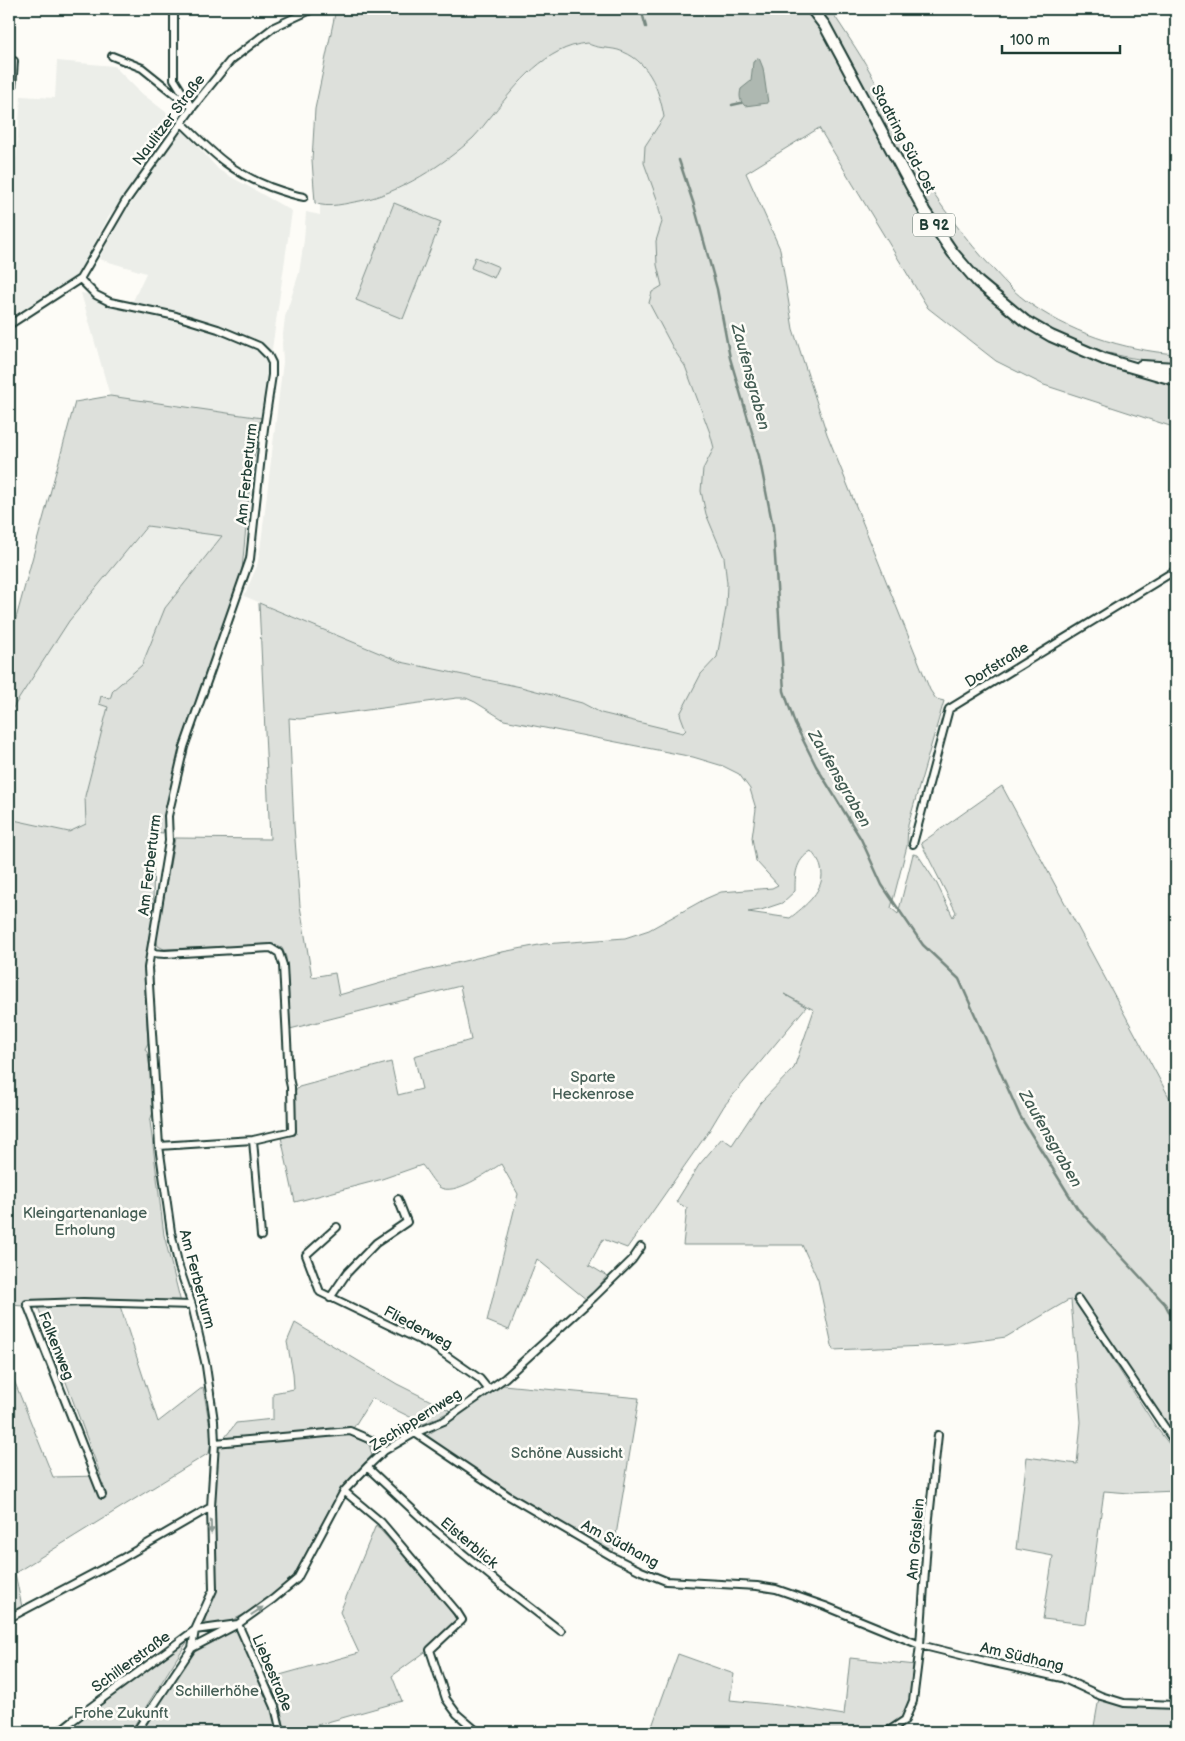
<svg xmlns="http://www.w3.org/2000/svg" width="1185" height="1741" font-family="'Balsamiq Sans',sans-serif">
<style>
.built{fill:#eceee9}
.green{fill:#dde0db;stroke:#7e8e88;fill-rule:evenodd}
.water{fill:#aeb8b1;stroke:#75877f}
.lines{fill:none;stroke-linecap:round;stroke-linejoin:round}
.stream{stroke:#75877f;stroke-width:2.5}
.street-casing{stroke:#1f3d34;stroke-width:10}
.primary-casing{stroke:#1f3d34;stroke-width:14}
.street{stroke:#fdfcf7;stroke-width:6}
.primary{stroke:#fdfcf7;stroke-width:10}
.oneway{fill:#8e9c96}
.labels{text-anchor:middle;dominant-baseline:central;stroke-width:5;stroke-linejoin:round;paint-order:stroke}
.shield{fill:#fdfcf7;stroke:#62766e;stroke-width:1}
.shield-label{font-size:14px;font-weight:bold;fill:#1f3d34}
.street-label{font-size:15px;fill:#1f3d34;stroke:#fdfcf7}
.park-label{font-size:15px;fill:#455e55;stroke:#fdfcf7}
.water-label{font-size:16px;font-style:italic;fill:#435c53;stroke:#fdfcf7}
</style>
<rect width="100%" height="100%" fill="#fdfcf7"/>
<filter id="ink" filterUnits="userSpaceOnUse"><feTurbulence type="fractalNoise" baseFrequency=".02" numOctaves="2"/><feDisplacementMap in="SourceGraphic" scale="10" xChannelSelector="R" yChannelSelector="G"/><feConvolveMatrix kernelMatrix="1 2 1 2 8 2 1 2 1" color-interpolation-filters="sRGB"/></filter>
<g filter="url(#ink)">
<path class="built" d="M587 43 595 47 616 49 635 57 649 74 660 97 664 117 645 146 662 222 656 241 657 265 662 286 649 303 674 350 685 366 710 433 714 448 703 469 716 537 724 557 727 583 726 608 717 657 701 674 680 714 686 730 683 734 601 713 582 703 521 687 401 662 244 596 257 566 260 551 283 362 282 343 285 317 299 273 304 240 306 212 320 215V205L346 204 369 199 395 190 417 179 474 137 511 92 543 60 563 48Z
M57 61 114 66 140 92 176 120 108 218 77 275 9 318V253L21 96 55 98Z
M182 129 219 170 292 211 262 418 110 396 81 293 133 301 146 273 99 259 118 223Z
M148 526 222 536 165 608 142 665 113 690 110 699 102 696 108 707 85 796 86 824 69 832 9 819V714L68 621Z"/>
<path class="green" d="M336 9H807C850 70 876 140 915 204 978 310 1055 360 1176 383V427L1170 426 1044 385 996 361 928 308 819 128 746 173 780 249 793 329 827 434 930 690 936 699 944 701 908 825 907 846 891 908 898 914 913 854 918 855 937 884 953 917 956 912 921 843 1002 786 1176 1110V1428L1168 1427 1108 1338 1102 1343 1156 1427 1176 1453V1491L1130 1493 1104 1491 1086 1624 1043 1619 1053 1556 1016 1549 1027 1457 1077 1464 1081 1422 1071 1300 1067 1301 1006 1337 948 1345 833 1350 818 1280 802 1245H683L687 1208 676 1202 699 1165 722 1138 732 1145 760 1103 794 1068 814 1010 784 994 806 1007 724 1106 709 1131 627 1248 603 1239 589 1265 607 1276 587 1300 537 1259 509 1330 487 1321 518 1194 501 1164C488 1172 454 1197 439 1187 433 1182 427 1171 422 1165L379 1180 295 1202 281 1137 295 1135 293 1094 299 1087 391 1062 398 1095 422 1089 414 1056 471 1040 460 986 290 1029 286 957 282 948 274 945 164 949 158 946 156 938 175 838 270 839 259 603 401 662 521 687 582 703 601 713 683 733 686 730 680 714 701 674 717 657 726 608 727 583 724 557 706 514 701 491 703 469 714 448 710 433 685 366 674 350 649 303 652 292 662 286 657 265 656 241 662 222 657 199 644 163 645 146 664 117C659 88 648 59 618 50 607 47 597 49 587 43 546 47 517 84 493 114 486 122 480 131 473 138 443 165 400 193 360 201 347 203 328 209 315 203L312 160 315 109ZM457 698H466L475 702 504 720 693 757 723 766 739 774 750 789 756 809 752 838 756 861 778 885 772 888 721 892 705 899 649 930 625 938 544 944 497 953 423 971 339 995 335 973 312 977 300 906 294 826 289 718 300 719ZM811 851C814 855 820 862 821 868 827 889 804 907 790 918L748 912 761 910 782 903 795 891C795 875 795 861 811 851Z
M819 9H830L836 18C849 38 863 58 874 79 887 104 895 131 909 155 931 193 956 227 984 259 997 273 1010 289 1025 300 1068 332 1123 350 1176 354V363C1154 361 1131 359 1109 353 1007 324 951 254 904 165 876 112 853 57 819 9Z
M394 203 441 222 403 319 356 300Z
M475 257 499 267 494 278 471 268Z
M110 396 262 418 251 473 242 570 179 754 163 833 154 832 153 915 144 966 148 1043 145 1049 148 1054 155 1106 150 1121 164 1235 181 1303 120 1300 43 1306 93 1304 120 1306 158 1422 203 1387 212 1439 209 1453 15 1573 22 1607 9 1615V1368L53 1477 101 1476 38 1307 9 1305V819L69 832 86 824 85 796 108 707 99 704 101 696 110 699 113 690 142 665 165 608 222 536 147 526 69 621 9 714V644L75 402Z
M295 1323 397 1384 451 1411 424 1424 372 1398 349 1435 369 1444 372 1455 341 1488 293 1577 272 1597 245 1614 220 1626 205 1625V1619L217 1589 213 1505 216 1449 236 1423 273 1419V1393L294 1389 293 1373 287 1342Z
M503 1385 639 1398 613 1553C550 1516 486 1479 426 1436Z
M376 1525 442 1599 461 1626 392 1676 402 1701 292 1732H286L279 1705 269 1678 359 1653 340 1612Z
M237 1627 272 1711 277 1732H142L194 1650Z
M189 1639 130 1732H63L73 1723Z
M678 1654 734 1674 730 1700 788 1706 844 1715 850 1658 916 1665C914 1686 912 1711 894 1724 890 1727 885 1729 880 1732H650Z
M1099 1698C1126 1708 1148 1707 1176 1707V1732H1093Z"/>
<path class="water" d="M759 58 763 68 768 103 745 106C740 101 739 97 741 89L751 81 753 62Z"/>
<g class="lines">
<path class="stream" d="M641 9 646 27
M732 105 741 103
M679 160 694 205 717 289 730 358 759 456 773 527 784 691 795 724 816 766 861 839 882 885 923 945 959 979 1020 1116 1077 1208 1165 1304 1176 1325"/>
<g class="street-casing">
<path id="street" d="M174 9V79L192 108
M112 56 142 68 187 104
M182 123C212 152 229 171 270 187 281 191 292 195 304 197
M9 130 14 61
M80 279 96 295 110 302 176 316 218 329 259 346 268 355 272 363V375L264 428 250 559 184 747 168 816 169 841 148 968 159 1146 171 1232 179 1267 192 1305 206 1366 214 1421 215 1443 211 1507 213 1590 195 1630 192 1648 136 1732
M9 325 80 279 125 202 192 108 230 61 274 27 313 9
M913 844 949 709 1176 570
M151 953 165 954 271 948 279 953 283 965 289 1078 291 1087 292 1131 253 1140 159 1146
M253 1140 261 1236
M337 1227 306 1255 320 1292 434 1347 480 1379 488 1389
M330 1298 347 1273 376 1243 407 1222 398 1199
M1078 1299 1176 1444
M415 1433 507 1495 613 1557 641 1571 666 1581 757 1586 776 1589 825 1606 920 1645 985 1661 1062 1678 1101 1696 1124 1703 1176 1705
M215 1443 350 1431 371 1440 384 1451
M367 1467 431 1527 500 1584 561 1631
M344 1491 381 1522 457 1612 462 1620 430 1650 446 1699 457 1714 478 1732
M102 1495 27 1304 83 1302 192 1305
M9 1618 121 1559 211 1507
M195 1630 238 1624 273 1599 297 1579 344 1491 367 1467 384 1451 415 1433 444 1421 505 1378 594 1297 632 1260 641 1247
M192 1648 238 1624 275 1707 281 1732
M58 1732 72 1721 195 1630
M887 1732 905 1720 913 1701 920 1645 928 1527 938 1435"/>
</g>
<g class="primary-casing">
<path id="primary" d="M812 9 825 26 925 212 953 253 978 282 1025 321 1051 336 1104 359 1176 380
M1141 366 1176 368"/>
</g>
<use href="#street" class="street"/>
<use href="#primary" class="primary"/>
</g>
<defs><path id="oneway-solid" d="M-6-.8H1V-3.2L6.5 0L1 3.2V.8H-6Z" transform="scale(1.25)"/></defs>
<g class="oneway">
<use href="#oneway-solid" transform="translate(211 1527) rotate(89)"/>
<use href="#oneway-solid" transform="translate(257 1611) rotate(-34)"/>
</g>
</g>
<g class="labels">
<rect class="shield" x="913" y="213.5" width="42" height="23" rx="4"/>
<g class="shield-label">
<text x="934" y="225">B 92</text>
</g>
<g class="street-label">
<text transform="translate(169 120) rotate(-53)">Naulitzer Straße</text>
<text transform="translate(903 139) rotate(62)">Stadtring Süd-Ost</text>
<text transform="translate(247 474) rotate(-84)">Am Ferberturm</text>
<text transform="translate(997 665) rotate(-32)">Dorfstraße</text>
<text transform="translate(150 865) rotate(-83)">Am Ferberturm</text>
<text transform="translate(197 1279) rotate(75)">Am Ferberturm</text>
<text transform="translate(418 1328) rotate(28)">Fliederweg</text>
<text transform="translate(56 1346) rotate(68)">Falkenweg</text>
<text transform="translate(416 1420) rotate(-32)">Zschippernweg</text>
<text transform="translate(916 1539) rotate(-85)">Am Gräslein</text>
<text transform="translate(469 1543) rotate(40)">Elsterblick</text>
<text transform="translate(620 1544) rotate(28)">Am Südhang</text>
<text transform="translate(1022 1657) rotate(13)">Am Südhang</text>
<text transform="translate(131 1662) rotate(-36)">Schillerstraße</text>
<text transform="translate(272 1673) rotate(67)">Liebestraße</text>
</g>
<g class="park-label">
<text x="593" y="1077">Sparte<tspan x="593" dy="17">Heckenrose</tspan></text>
<text x="85" y="1213">Kleingartenanlage<tspan x="85" dy="17">Erholung</tspan></text>
<text x="567" y="1453">Schöne Aussicht</text>
<text x="217" y="1691">Schillerhöhe</text>
<text x="121" y="1713">Frohe Zukunft</text>
</g>
<g class="water-label">
<text transform="translate(750 377) rotate(75)">Zaufensgraben</text>
<text transform="translate(839 779) rotate(60)">Zaufensgraben</text>
<text transform="translate(1050 1139) rotate(60)">Zaufensgraben</text>
</g>
</g>
<rect width="1185" height="1741" fill="none" stroke="#fdfcf7" stroke-width="30"/>
<rect x="15" y="15" width="1155" height="1711" fill="none" stroke="#1f3d34" stroke-width="2" filter="url(#ink)"/>
<path d="M1002 45v8h118v-8" fill="none" stroke="#1f3d34" stroke-width="2.5"/>
<text x="1010" y="45" font-size="15" fill="#1f3d34" stroke="#fdfcf7" stroke-width="4" paint-order="stroke">100 m</text>
</svg>
